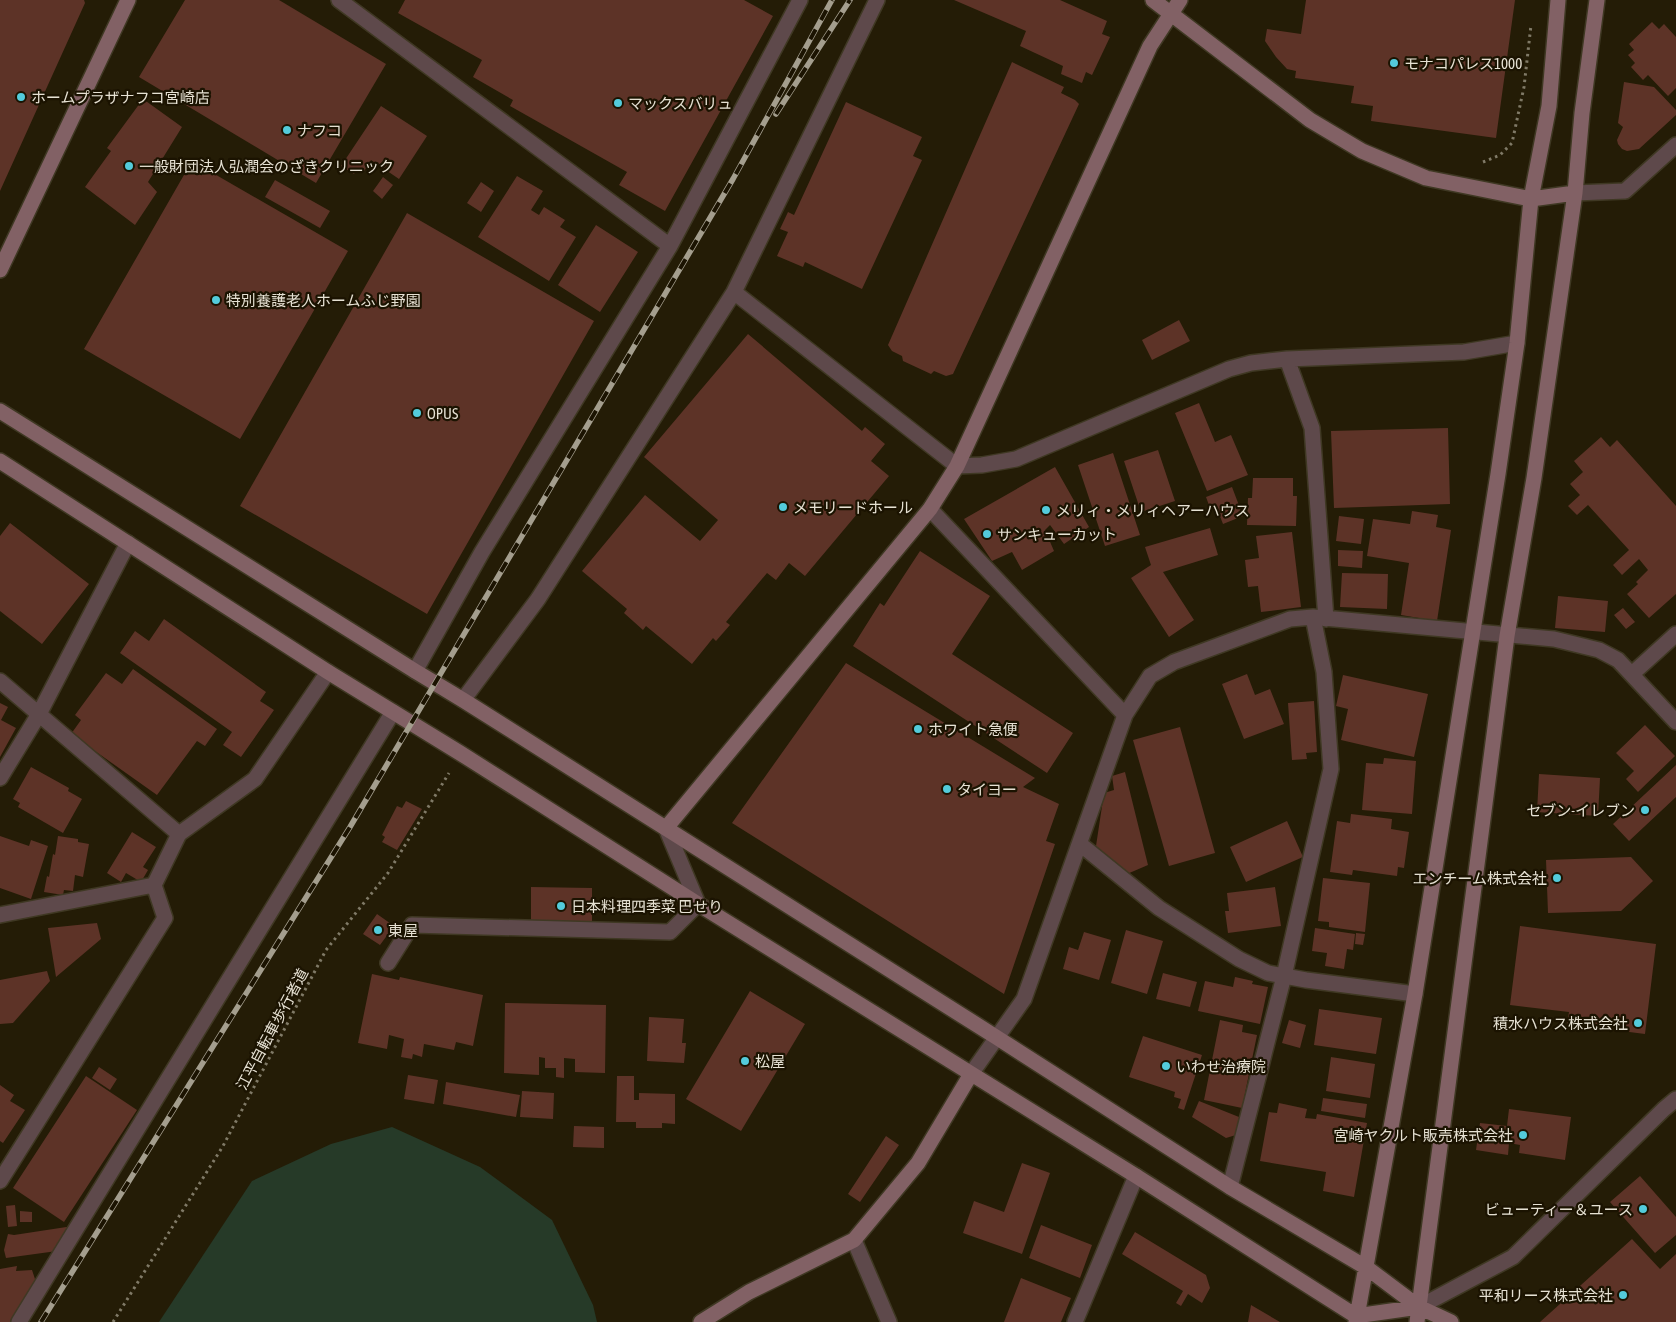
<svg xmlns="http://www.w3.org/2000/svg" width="1676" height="1322" font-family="'Asap Condensed','Noto Sans JP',sans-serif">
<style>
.green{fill:#263a28}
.building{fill:#5d3327}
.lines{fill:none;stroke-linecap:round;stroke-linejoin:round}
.lane-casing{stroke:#3f3823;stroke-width:18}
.street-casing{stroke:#3f3823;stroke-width:18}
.secondary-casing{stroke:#3f3823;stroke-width:18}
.path{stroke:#807a67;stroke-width:3;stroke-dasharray:2.5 4;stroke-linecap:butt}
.lane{stroke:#5e494b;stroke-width:15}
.street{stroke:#5e494b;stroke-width:15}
.secondary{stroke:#826165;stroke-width:15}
.rail-casing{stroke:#a49e8e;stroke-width:5.5}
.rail{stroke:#1b1301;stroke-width:4;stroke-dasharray:11;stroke-linecap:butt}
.poi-dot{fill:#53cbdb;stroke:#1b1301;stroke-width:2}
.labels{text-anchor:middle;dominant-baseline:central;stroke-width:4.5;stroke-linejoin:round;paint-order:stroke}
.poi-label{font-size:15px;fill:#e6e1d3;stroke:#1b1301;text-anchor:start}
.street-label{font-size:15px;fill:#e6e1d3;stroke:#1b1301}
</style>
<rect width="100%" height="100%" fill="#241c06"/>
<path class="green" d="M392 1127 480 1167 552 1220 593 1305 597 1322H159L252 1181 331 1144Z"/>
<path class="building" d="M0 0H84L85 3 0 191Z
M185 0H279L386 64 316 183 139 77Z
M405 0H744L773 16 665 211 619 185 627 172 510 106 513 100 473 77 482 60 398 13Z
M954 0H1060L1107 21 1102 34 1110 37 1092 75 1086 72 1082 83 1061 74 1063 66 1020 46 1026 31Z
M1306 0H1515L1496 138 1371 121 1373 106 1351 103 1354 86 1295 78 1296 71 1287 69 1276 57 1265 41 1267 29 1301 34Z
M1652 22 1659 29 1664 24 1676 37V88L1668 96 1648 75 1643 80 1631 67 1635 63 1628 55 1634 50 1629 44Z
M1012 62 1064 87 1061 93 1075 100 1079 104 953 374 946 376 934 371 931 374 903 361 902 356 892 351 888 345Z
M1624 82 1654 87 1676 110V115L1639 149 1627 151 1622 149 1618 144 1617 140 1623 127 1618 123Z
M143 99 182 127 148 182 157 192 135 225 85 187 111 151 107 148Z
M846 102 922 137 913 156 922 160 862 289 805 262 803 267 777 256 788 232 780 229 788 212 794 215Z
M381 106 427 136 399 179 371 160 363 173 357 169 354 174 341 166Z
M192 161 348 251 240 439 84 349Z
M517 176 543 191 531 210 539 215 544 207 565 220 560 227 576 237 549 281 478 237Z
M383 177 393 185 382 199 373 191Z
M275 180 330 211 320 228 265 197Z
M481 182 494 191 481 212 467 203Z
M407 213 594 321 427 614 240 506Z
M596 225 638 252 600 312 558 285Z
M1179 320 1190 341 1152 360 1142 340Z
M748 334 862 431 865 427 885 444 871 461 889 476 805 576 789 563 776 580 767 573 726 622 730 625 716 641 713 638 692 664 646 626 643 630 624 613 627 609 582 571 645 495 700 541 718 520 644 457Z
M1199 403 1215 442 1231 435 1248 475 1207 491 1175 413Z
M1448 428 1450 504 1334 508 1331 431Z
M1601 437 1610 447 1617 440 1676 506V594L1649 618 1627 594 1638 584 1636 582 1648 570 1639 559 1622 575 1613 565 1629 550 1588 505 1577 515 1568 506 1580 495 1570 484 1583 472 1574 461Z
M1158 450 1175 501 1141 512 1124 461Z
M1113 453 1140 535 1105 546 1078 465Z
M1055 467 1089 527 1064 544 1050 525 1045 530 1054 551 1022 570 1012 552 992 561 964 519Z
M1253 478H1293V496H1297L1296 526 1247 525 1248 498H1252Z
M1232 487 1243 516 1223 524 1216 506 1210 508 1206 497Z
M1412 511 1438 515 1436 527 1451 530 1437 621 1401 615 1409 563 1367 556 1373 519 1410 524Z
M1339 516 1364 519 1361 544 1336 541Z
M10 523 89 584 42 644 0 611V536Z
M1210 528 1218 555 1163 572 1194 620 1169 637 1131 578 1151 565 1145 547Z
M1292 532 1301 607 1261 612 1258 586 1248 587 1245 560 1259 558 1256 536Z
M1338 550 1363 551 1362 568 1338 566Z
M920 551 990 596 952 654 1073 733 1047 773 853 646 880 603 884 606Z
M1342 573 1388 574 1387 609 1340 607Z
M1558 596 1608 601 1605 632 1555 628Z
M1623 608 1635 622 1626 629 1614 615Z
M164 619 266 692 260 701 274 710 241 757 223 745 232 732 120 653 135 631 149 641Z
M846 663 1035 778 1023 787 1059 804 1046 841 1055 844 1004 994 732 823Z
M133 669 217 729 205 746 197 741 157 795 71 734 81 720 75 715 106 673 122 684Z
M1247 674 1255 695 1270 689 1284 724 1244 739 1222 684Z
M1343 675 1428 694 1414 757 1341 740 1348 709 1336 706Z
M1314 701 1317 752 1306 753 1307 759 1292 760 1288 703Z
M0 703 8 707 1 720 16 728 0 757Z
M1645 725 1675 756 1638 792 1626 779 1634 771 1616 753Z
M1180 727 1215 853 1169 866 1133 740Z
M1384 758 1416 761 1412 814 1362 810 1366 763 1383 764Z
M1676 765V797L1629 841 1613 824Z
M31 767 69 788 68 791 82 799 63 833 18 807 20 803 13 799Z
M1125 772 1148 865 1127 874 1096 846 1104 793 1114 790 1112 776Z
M1539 774 1600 778 1598 816 1537 812Z
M406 801 422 809 397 850 382 842 385 837 382 835 397 806 402 808Z
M1351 814 1392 819 1391 829 1409 832 1404 868 1398 867 1397 876 1353 870 1352 875 1330 872 1337 821 1350 823Z
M1287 821 1303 857 1246 882 1230 847Z
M132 832 156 847 143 867 148 870 141 882 126 873 121 882 107 873Z
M0 836 29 846 31 840 48 846 31 899 0 888Z
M58 836 78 839V842L89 844 83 877 75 875 73 891 64 890 63 895 44 892 47 876 49 877 53 854 55 855Z
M1631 857 1653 881 1621 911 1548 913 1546 860Z
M1323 878 1370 883 1365 932 1329 927V922L1318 921Z
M531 887 592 888V925L531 924Z
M1275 887 1281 926 1228 933 1225 911H1229L1227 893Z
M377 914 394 926 380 945 363 934Z
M97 923 101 939 56 977 48 928Z
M1520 926 1656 944 1645 1034 1567 1024 1569 1012 1510 1005Z
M1315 928 1355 934 1353 950 1347 949 1344 969 1325 966 1327 953 1312 951Z
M1126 930 1163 941 1147 994 1111 983Z
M1084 932 1111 940 1099 980 1063 969 1069 947 1078 950Z
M1356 933 1365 934 1363 945 1355 944Z
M47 971 50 981 13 1023 0 1024V980Z
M1163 973 1197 982 1190 1007 1156 999Z
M372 974 399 980 400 977 483 995 473 1046 456 1042 454 1050 424 1044 422 1057 413 1054 412 1059 401 1057 404 1039 389 1035 387 1049 358 1043Z
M1235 977 1253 981 1252 984 1268 987 1260 1024 1198 1011 1205 981 1233 987Z
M750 991 805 1024 741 1131 686 1099Z
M505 1003 606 1005 605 1073 575 1072V1059L564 1058V1078L556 1077V1068H545V1058L539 1057V1075L504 1073Z
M1319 1009 1382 1018 1376 1054 1314 1045Z
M649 1017 684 1019 682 1043H686L684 1063 647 1061Z
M1220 1020 1243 1025 1242 1032 1257 1035 1242 1108 1204 1100Z
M1289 1020 1306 1025 1300 1048 1282 1043Z
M1143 1036 1202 1055 1184 1110 1178 1108 1181 1099 1174 1097 1175 1092 1129 1077Z
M1331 1057 1375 1064 1370 1098 1326 1091Z
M99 1067 117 1079 110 1090 92 1078Z
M408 1075 438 1080 434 1104 404 1099Z
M86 1076 137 1110 64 1222 13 1188Z
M617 1076H634V1100H639V1093L675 1094V1124L662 1123V1128H636V1122H616Z
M446 1082 520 1095 516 1117 443 1104Z
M0 1085 14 1095 10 1101 25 1110 3 1143 0 1141Z
M522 1091 554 1093 553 1119 520 1117Z
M1323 1098 1367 1104 1365 1118 1321 1111Z
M1199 1101 1239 1117 1236 1135 1226 1138 1192 1117Z
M1279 1103 1307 1109 1305 1118 1316 1119 1317 1114 1367 1123 1354 1197 1323 1191 1326 1172 1260 1161 1269 1112 1277 1113Z
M1509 1109 1571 1117 1565 1160 1519 1153 1520 1145 1509 1143 1508 1155 1476 1150 1480 1123 1507 1126Z
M574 1126 604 1127V1148L573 1147Z
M886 1136 899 1145 860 1202 848 1194Z
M1022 1163 1050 1173 1022 1254 963 1233 974 1201 1004 1212Z
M1640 1176 1676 1217V1235L1655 1253 1610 1202Z
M15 1205 17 1226 8 1227 6 1206Z
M20 1211 32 1212V1222H20Z
M1041 1225 1092 1245 1080 1278 1029 1258Z
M73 1226 57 1251 6 1258 4 1250 8 1234 14 1235Z
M1135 1232 1206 1275 1210 1288 1202 1303 1188 1294 1181 1306 1176 1303 1183 1291 1122 1254Z
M1632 1239 1660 1269 1676 1254V1322H1540Z
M17 1266 16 1271 32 1270 36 1282 15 1322H0V1269Z
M1021 1278 1071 1298 1061 1322H1004Z
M1251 1305 1280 1322H1248Z"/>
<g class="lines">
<g class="lane-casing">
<path id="lane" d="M854 1240 889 1322"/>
</g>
<g class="street-casing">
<path id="street" d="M339 0 670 246
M1575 193 1625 191 1676 145
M734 292 957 466 982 465 1016 459 1229 369 1251 363 1287 359 1464 352 1517 343
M1287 359 1312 428 1326 619
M930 509 1125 715
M415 671 482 552 670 246 800 0
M1632 674 1676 634
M0 681 179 834
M463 700 538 599 734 292 877 0
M0 778 39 714 128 543
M1080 844 1159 908 1239 959 1268 973 1306 980 1415 994
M0 915 154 885
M388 963 412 925 670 932 698 904 666 828
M971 1074 1024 999 1125 715 1150 676 1174 662 1290 619 1313 617 1554 639 1599 650 1618 660 1676 722
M0 1181 165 918 154 885 179 834 255 779 328 672
M1230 1187 1284 976 1331 769 1324 672 1313 617
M1419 1307 1513 1257 1664 1109 1676 1099
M19 1322 393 712
M1075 1322 1136 1176"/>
</g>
<g class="secondary-casing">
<path id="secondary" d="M1153 0 1310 120 1362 151 1426 178 1531 199 1575 193
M0 270 128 0
M0 411 415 671 463 700 996 1037 1230 1187 1367 1268 1419 1307 1451 1322
M0 461 328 672 460 753 698 904 1136 1176 1356 1316 1419 1307
M666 828 930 509 957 466 1150 46 1180 0
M701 1322 749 1292 854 1240 918 1163 971 1074
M1356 1322 1415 994 1498 474 1517 343 1531 199 1549 106 1558 0
M1417 1322 1507 636 1534 478 1575 193 1582 113 1597 0"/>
</g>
<path class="path" d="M1483 162 1500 155 1512 143 1524 87 1531 25
M113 1322 223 1146 326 950 388 873 449 773"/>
<use href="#lane" class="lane"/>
<use href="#street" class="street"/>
<use href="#secondary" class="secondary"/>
<g class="rail-casing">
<path id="rail" d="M776 114 850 0
M41 1322 350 827 733 179 832 0"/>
</g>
<use href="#rail" class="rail"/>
</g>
<g class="poi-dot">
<circle cx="1394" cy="63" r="5"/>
<circle cx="21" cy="97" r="5"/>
<circle cx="618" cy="103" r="5"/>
<circle cx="287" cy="130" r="5"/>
<circle cx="129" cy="166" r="5"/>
<circle cx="216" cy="300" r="5"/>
<circle cx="417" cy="413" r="5"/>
<circle cx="783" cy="507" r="5"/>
<circle cx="1046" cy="510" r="5"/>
<circle cx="987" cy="534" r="5"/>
<circle cx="918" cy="729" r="5"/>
<circle cx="947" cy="789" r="5"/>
<circle cx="1645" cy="810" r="5"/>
<circle cx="1557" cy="878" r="5"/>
<circle cx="561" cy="906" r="5"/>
<circle cx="378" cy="930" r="5"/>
<circle cx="1638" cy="1023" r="5"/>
<circle cx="745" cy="1061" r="5"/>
<circle cx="1166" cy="1066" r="5"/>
<circle cx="1523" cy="1135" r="5"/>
<circle cx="1643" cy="1209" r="5"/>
<circle cx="1623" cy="1295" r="5"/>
</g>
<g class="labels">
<g class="poi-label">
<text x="1404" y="63">モナコパレス1000</text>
<text x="31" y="97">ホームプラザナフコ宮崎店</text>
<text x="628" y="103">マックスバリュ</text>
<text x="297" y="130">ナフコ</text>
<text x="139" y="166">一般財団法人弘潤会のざきクリニック</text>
<text x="226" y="300">特別養護老人ホームふじ野園</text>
<text x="427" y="413">OPUS</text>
<text x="793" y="507">メモリードホール</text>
<text x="1056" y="510">メリィ・メリィヘアーハウス</text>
<text x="997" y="534">サンキューカット</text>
<text x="928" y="729">ホワイト急便</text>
<text x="957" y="789">タイヨー</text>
<text x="1635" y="810" text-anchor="end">セブン-イレブン</text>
<text x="1547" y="878" text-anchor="end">エンチーム株式会社</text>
<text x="571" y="906">日本料理四季菜 巴せり</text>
<text x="388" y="930">東屋</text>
<text x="1628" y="1023" text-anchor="end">積水ハウス株式会社</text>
<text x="755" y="1061">松屋</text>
<text x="1176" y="1066">いわせ治療院</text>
<text x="1513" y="1135" text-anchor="end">宮崎ヤクルト販売株式会社</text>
<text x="1633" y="1209" text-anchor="end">ビューティー＆ユース</text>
<text x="1613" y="1295" text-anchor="end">平和リース株式会社</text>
</g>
<g class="street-label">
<text transform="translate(272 1029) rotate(-62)">江平自転車歩行者道</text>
</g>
</g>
</svg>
